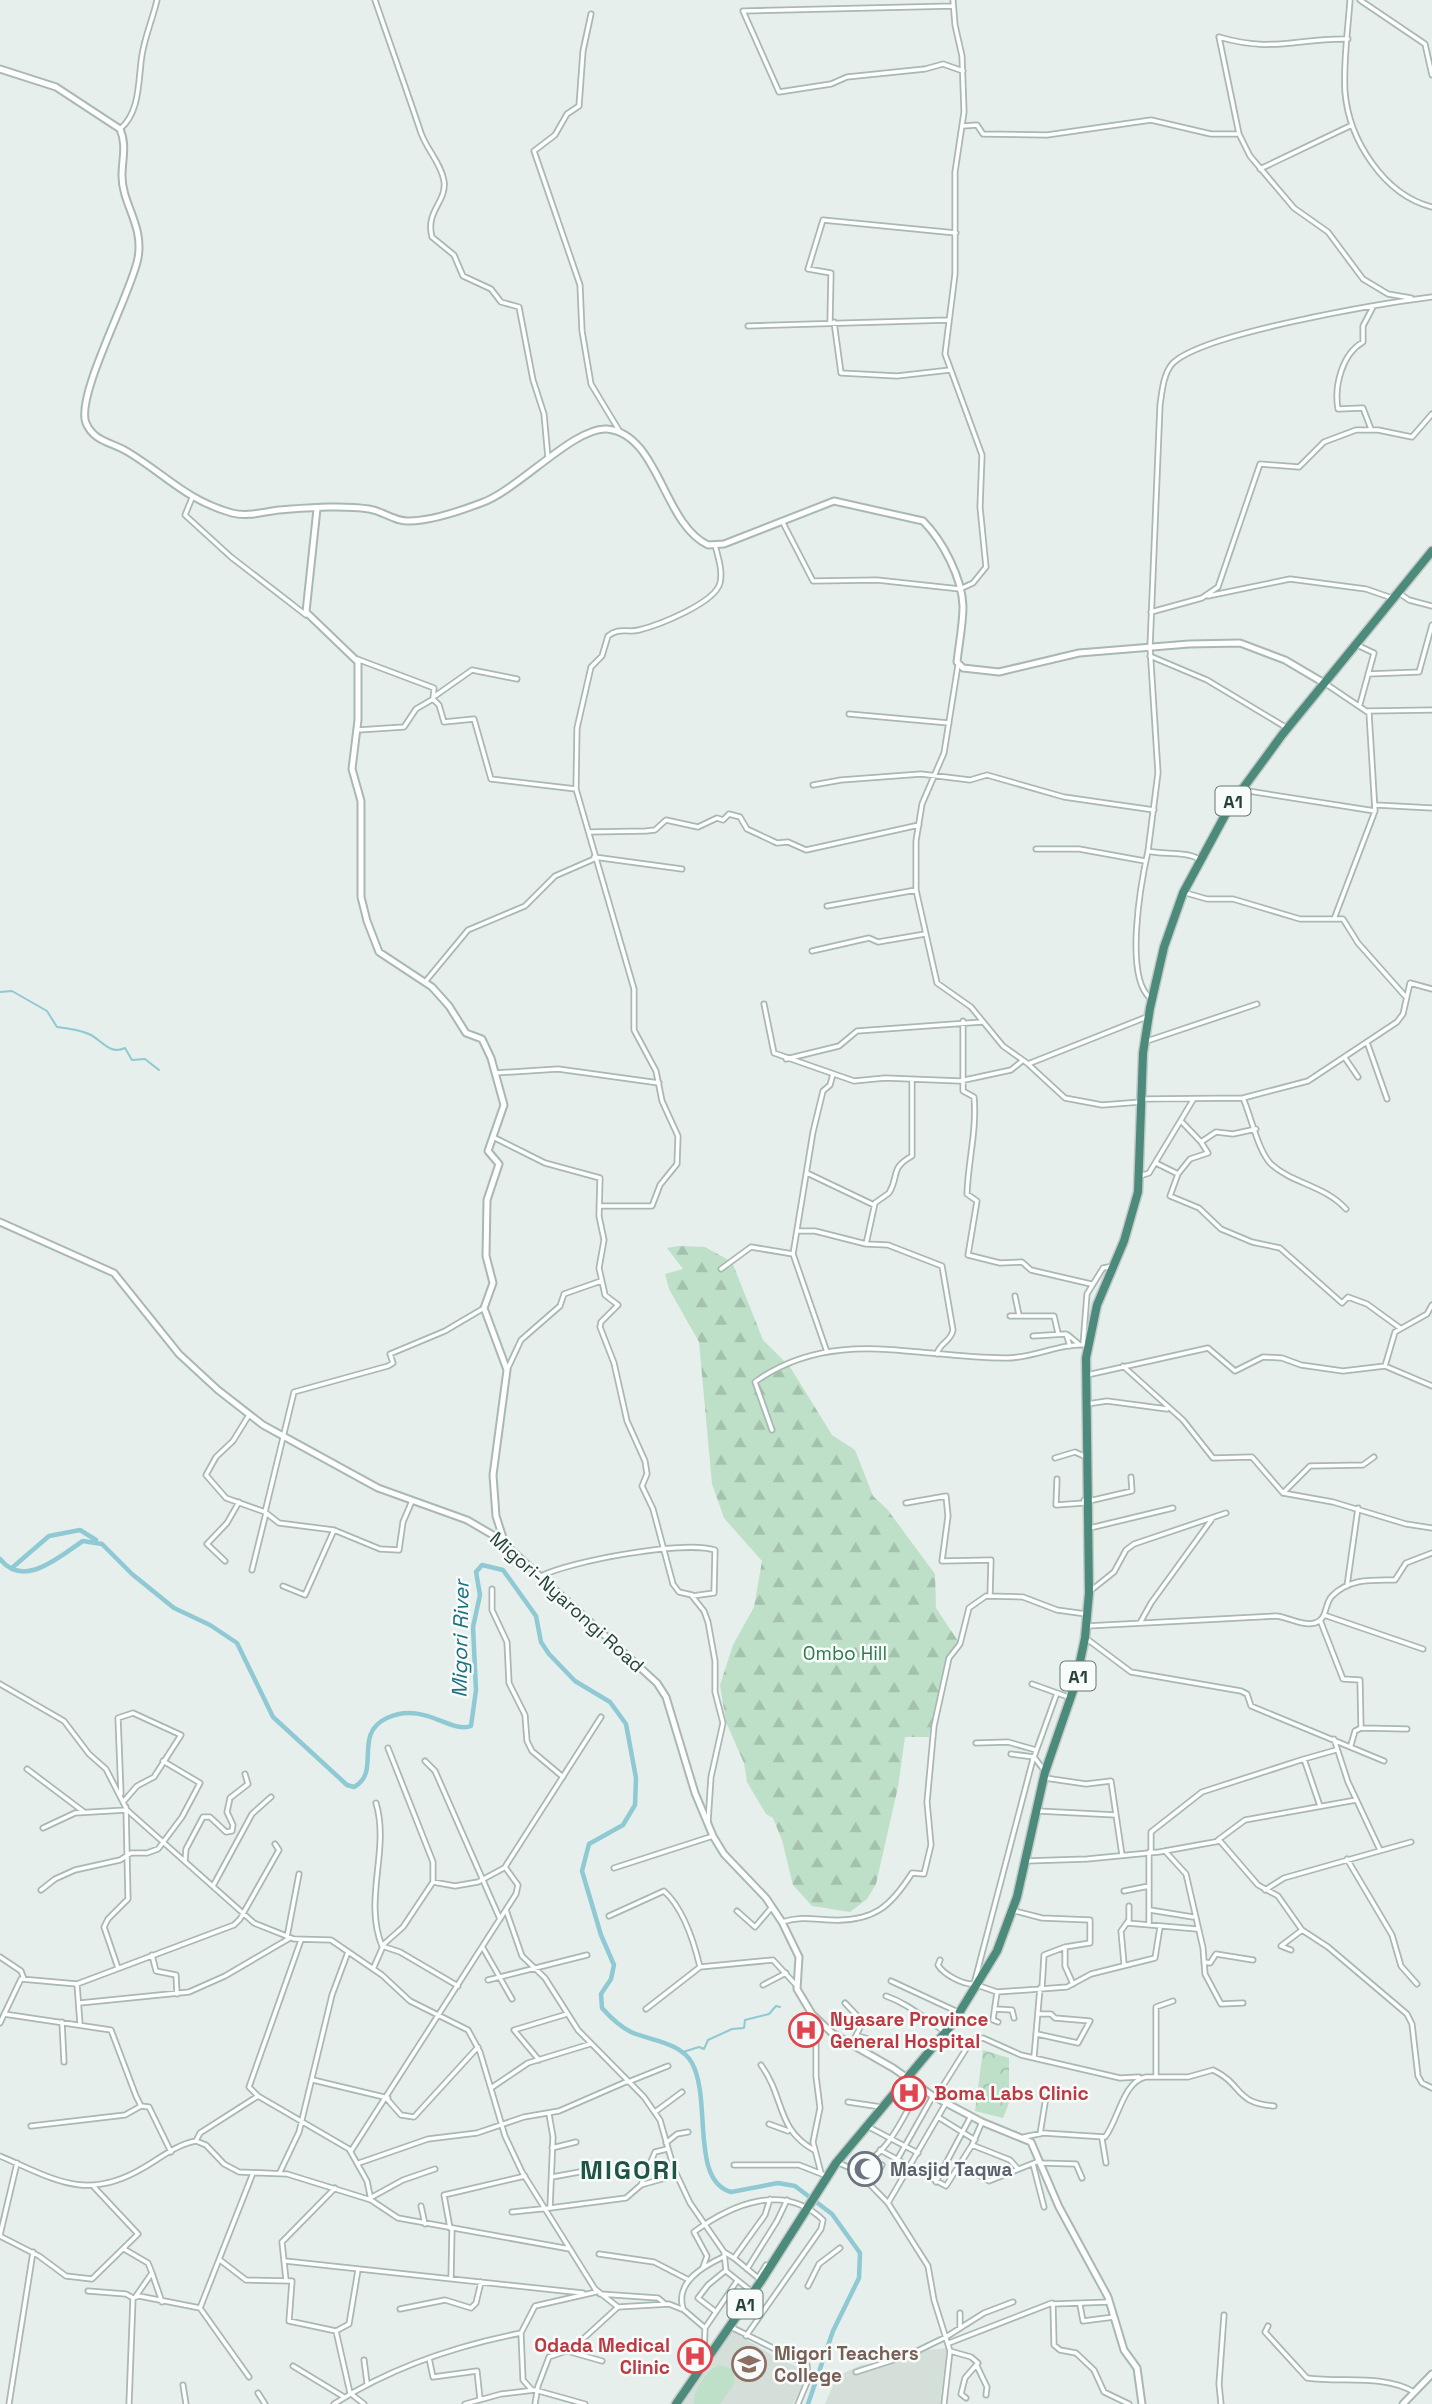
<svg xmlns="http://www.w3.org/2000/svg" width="1432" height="2404" font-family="'Space Grotesk',sans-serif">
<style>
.built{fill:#d4dfda}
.forest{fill:url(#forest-firs)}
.park{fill:url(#park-crowns)}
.pitch{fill:#bfe0c8}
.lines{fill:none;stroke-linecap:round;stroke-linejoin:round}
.stream{stroke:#8ec9d4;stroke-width:2}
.river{stroke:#8ec9d4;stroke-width:4.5}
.minor-casing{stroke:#a8b8b2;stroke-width:7}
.tertiary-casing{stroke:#a8b8b2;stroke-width:9}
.trunk-casing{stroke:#c2cac8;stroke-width:11}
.minor{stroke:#fff;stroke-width:3.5}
.tertiary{stroke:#fff;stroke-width:5}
.trunk{stroke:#4c8a7c;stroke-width:8}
.labels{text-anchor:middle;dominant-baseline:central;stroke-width:5;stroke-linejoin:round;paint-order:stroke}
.shield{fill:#f7fbf9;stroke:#637a73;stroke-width:2}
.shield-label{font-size:18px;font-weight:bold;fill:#24423a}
.street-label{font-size:19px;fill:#24423a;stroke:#f7fbf9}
.park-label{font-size:19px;fill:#2d7a4b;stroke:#f7fbf9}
.health-label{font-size:19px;font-weight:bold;fill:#be3a42;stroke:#f7fbf9;text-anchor:start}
.worship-label{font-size:19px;font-weight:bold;fill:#5b616d;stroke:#f7fbf9;text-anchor:start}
.education-label{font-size:19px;font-weight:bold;fill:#785e54;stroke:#f7fbf9;text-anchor:start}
.water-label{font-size:21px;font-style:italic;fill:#1c6f80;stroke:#f7fbf9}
.district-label{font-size:26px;font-weight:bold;letter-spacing:2px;fill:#1f5548;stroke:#f7fbf9}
</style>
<defs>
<pattern id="forest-firs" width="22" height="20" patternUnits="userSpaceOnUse" patternTransform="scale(1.75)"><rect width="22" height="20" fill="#bfe0c8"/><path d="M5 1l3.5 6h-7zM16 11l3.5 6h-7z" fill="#a4c1ad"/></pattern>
<pattern id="park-crowns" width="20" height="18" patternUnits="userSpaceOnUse" patternTransform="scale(1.75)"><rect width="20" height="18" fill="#bfe0c8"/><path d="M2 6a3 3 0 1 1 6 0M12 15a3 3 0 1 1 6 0" fill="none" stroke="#a4c1ad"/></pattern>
</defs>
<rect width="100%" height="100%" fill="#e6efeb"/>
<path class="built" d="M730 2330 777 2358 805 2370 806 2378 793 2404H679Z
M947 2348 940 2404H825L837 2376 861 2365 901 2360 927 2350Z"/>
<path class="forest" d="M679 1246 705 1247 732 1262 763 1340 790 1367 832 1435 855 1450 873 1496 887 1509 935 1574 936 1608 960 1644C943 1665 934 1710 929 1737H905L898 1787 876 1884 867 1899 850 1912 812 1906 793 1885 782 1840 773 1818 766 1814 747 1782 744 1763 726 1722 720 1685 733 1645 754 1607 762 1561 724 1518 712 1484 699 1342 669 1289 665 1274 683 1269 667 1248Z"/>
<path class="park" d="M983 2050 1009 2058V2103L1003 2118 975 2111Z"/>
<path class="pitch" d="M720 2365 732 2369 735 2383 720 2404H694C692 2391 707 2369 720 2365Z"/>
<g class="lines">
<path class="stream" d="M0 992 12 991 47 1011 57 1027C66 1028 83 1031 91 1035 102 1041 110 1055 125 1048L132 1060 145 1059 159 1070
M683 2052 699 2047 704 2049 708 2040 732 2029 744 2028 745 2020 769 2014 776 2006 780 2007"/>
<path class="river" d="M0 1559C24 1590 61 1555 83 1541L102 1544 132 1574 174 1608 210 1625 237 1643 273 1717 347 1785 354 1787C382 1772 352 1734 387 1718 424 1701 451 1734 471 1726L476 1690 473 1627 480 1595 476 1572 482 1565 503 1570 536 1616 541 1642 549 1654 575 1681 610 1702 626 1724 636 1778 635 1805 623 1825 589 1844 582 1871 601 1935 614 1965 611 1979 601 1994 602 2008C610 2017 619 2026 631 2032 651 2041 680 2042 692 2063 712 2100 690 2181 731 2192L778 2183 795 2186 832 2214 860 2253 859 2278 833 2331 808 2404
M13 1567 49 1536 80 1530 96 1540"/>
<g class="minor-casing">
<path id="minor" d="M375 0C390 44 406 88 421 133 427 150 441 163 444 181 447 202 425 211 432 237L454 255 463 276 491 289 501 302 519 307 533 380 544 414 548 458
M1350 0C1348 30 1343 62 1345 92 1349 140 1384 195 1432 207
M1360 0 1425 44 1432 75
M953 6 743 11 779 92 831 84 847 77 925 69 943 64 963 71
M591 14 583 51 579 106 567 114 555 135 534 151 580 285 582 331 591 384 620 432
M1219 37 1239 134 1250 156 1294 208 1328 232 1363 279 1388 294 1411 298
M1219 37C1273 53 1296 38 1348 39
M963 126 977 125 983 134 1047 135 1151 120 1211 134H1239
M120 129C141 112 138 78 142 55 145 36 153 18 157 0
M1260 169 1352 125
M830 322 831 273 808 269 823 220 956 233
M834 322 841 373 897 376 950 370
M748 326 948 320
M1371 429 1363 408 1338 409C1334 386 1342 354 1363 342V326L1373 307
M192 498 185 515 231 557 306 615
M782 521 813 581 877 580 960 589 973 583 986 567 980 507 982 455 945 354 955 274V172L964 112 962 56 955 25 953 0
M1399 593 1409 600 1432 606
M1208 596 1290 579 1366 589 1392 598
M1151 612 1202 598 1218 587 1260 464 1299 467 1324 442 1356 430H1378L1412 437 1432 414
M1357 645 1374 653 1360 704
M1150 656 1207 680 1287 728
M357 659 434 688 433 699 439 705 444 722 474 719 491 779 576 789 634 989V1030L656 1071 662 1101 678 1136 677 1164 660 1185 652 1206H599
M958 665 944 753 922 804 916 841V890L937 983 971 1007 1003 1046 1027 1063 1065 1098 1102 1105 1141 1102
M1368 674 1419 672 1432 625
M435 696 472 670 517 679
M1368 711 1432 710
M849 714 949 723
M358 730 404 727 416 709 433 699
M813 785 841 780 921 774 970 780 987 775 1064 797 1154 810
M576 789 577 728 591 667 602 656 608 636C619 627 627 633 639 630 659 625 715 603 720 583 723 571 718 557 715 545
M1242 790 1375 811 1369 713 1326 684
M1376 805 1432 808
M589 832 646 831 655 830 666 820 698 827 717 818 723 820 729 814 740 817 747 829 777 843 788 842 806 850 919 825
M1036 849H1079L1145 861
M1148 851C1141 882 1124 976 1150 998
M594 857 682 869
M1199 859C1185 851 1164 855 1148 851L1158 773 1150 647 1160 405C1162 392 1163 375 1172 364 1201 333 1384 303 1432 297
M1186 893 1207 899H1233L1300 919H1343L1358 943 1405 996
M827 906 916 890
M1334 919 1375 811
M812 951 869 938 878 942 925 934
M425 982 468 930 525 906 555 876 594 859
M764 1004 774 1053 854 1081 885 1078 960 1081 1011 1070 1022 1061
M963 1021V1091L974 1097C977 1131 968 1161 967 1194L977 1201 968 1255 1000 1263 1022 1262 1031 1270 1091 1284
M1147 1041 1257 1004
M1368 1045 1387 1099
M1345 1058 1358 1077
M786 1059 839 1046 857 1031 982 1022
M1028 1064 1149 1016
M495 1073 558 1069 659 1083
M1243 1098C1251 1116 1258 1151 1271 1164 1293 1184 1324 1185 1346 1209
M1143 1099 1243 1098 1308 1081 1397 1022 1403 1014 1410 983 1432 989
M1182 1122 1201 1142
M493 1137 545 1163 600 1178 599 1216 604 1240 599 1268 605 1295 618 1305 601 1322 600 1327 614 1363 627 1421 645 1461 647 1474 642 1486 653 1509 673 1584 679 1592 692 1595
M1156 1163 1178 1174 1170 1196 1199 1208 1221 1229 1252 1242 1280 1248 1342 1303 1348 1297 1367 1304 1400 1328
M807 1173 874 1205
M1178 1174 1190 1159 1208 1153 1201 1142 1216 1132 1233 1134 1256 1129
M1140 1176 1149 1173 1193 1100
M797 1231H815L866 1244 875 1203 889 1193C900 1175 889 1169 912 1156V1080
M866 1244 888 1245 942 1266 953 1330C951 1342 939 1343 937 1354
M793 1254 813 1132 823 1091 830 1085 833 1074
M721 1269 751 1247 793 1254 827 1352
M1015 1296 1019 1315
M1010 1316H1054L1058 1333
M1068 1335 1080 1345
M1033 1336 1066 1334 1070 1346
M1083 1345 1087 1294 1103 1268 1113 1266
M1123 1366 1183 1420 1213 1458 1252 1457 1283 1493 1333 1502 1406 1524 1432 1528
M1385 1366 1395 1332 1427 1314 1432 1305
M507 1370 521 1340 560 1306 564 1294 601 1281
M1087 1375 1208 1348 1235 1371 1263 1357 1282 1358 1301 1365 1343 1371 1385 1366 1432 1386
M1087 1404 1107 1401 1167 1409
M249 1415 233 1441 216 1457 206 1475 226 1498 265 1512 279 1523 334 1530
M772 1430 755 1382C834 1325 919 1359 1007 1358 1034 1358 1060 1343 1087 1345
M1055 1458 1075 1452 1086 1457
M1057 1479 1056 1505 1084 1503V1500
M1283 1493 1310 1466 1363 1465 1374 1457
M1089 1501 1132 1491 1131 1477
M906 1503 946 1496 948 1516 942 1561 991 1560 990 1596
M265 1512 294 1392 388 1366 393 1363 390 1354 445 1331 484 1308
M1090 1528 1173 1508
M225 1561 207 1544 227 1523 239 1502
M252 1570 266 1513
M541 1576C571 1561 684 1540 715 1550L714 1593 692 1596 704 1611 708 1622 715 1661V1692L723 1723 711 1777 708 1822
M283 1586 305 1595 334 1530 380 1549 399 1550 403 1522 412 1501
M1347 1586 1358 1508
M492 1589V1610L507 1642 509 1683 525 1715 527 1741 532 1751 563 1777
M1089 1592 1114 1572 1126 1550 1134 1544 1226 1513
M1324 1615 1423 1649
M1320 1620 1343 1679 1360 1680 1361 1728 1355 1731 1351 1745
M1140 1623 1151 1603 1212 1519
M1087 1626 1277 1616C1290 1618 1302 1626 1315 1623 1328 1619 1324 1604 1332 1596 1350 1578 1372 1580 1395 1580L1406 1563 1432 1553
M1087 1639 1131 1672 1241 1691 1247 1694 1251 1706 1384 1761
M1080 1675 1092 1678
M0 1684 64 1721 89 1754 106 1769 127 1810 254 1923 294 1939 331 1940 382 1975 410 2001 468 2030 480 2052 505 2136 522 2172 595 2289 618 2307 669 2304 684 2310 705 2328 704 2359
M1032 1684 1057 1693 1034 1757
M1057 1693 1071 1698
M1361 1728 1407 1729
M1334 1739 1348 1782 1380 1850
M976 1743 1008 1742 1036 1750
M388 1748 433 1862V1882
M1011 1754 1034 1757 1044 1770
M1033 1759 974 1984 997 1992 1067 1987 1091 1974 1155 1958 1160 1927
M425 1761 435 1771 500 1919
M27 1769 84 1812
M1045 1778 1086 1784 1111 1781 1122 1855
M121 1794 118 1718 133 1713 181 1735 154 1777 137 1786 124 1801
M376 1803C390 1850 363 1899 382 1946L400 1952 458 1986
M1320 1806 1304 1759 1336 1750
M1038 1811 1116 1815
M43 1828 75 1813 126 1810
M1218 1840 1245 1820 1356 1800
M1165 1851 1186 1874 1203 1948 1205 1974 1221 2004 1243 2003
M1149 1852V1924
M1151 1852V1832L1202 1792 1304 1759
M1347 1859 1392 1935 1401 1966 1417 1984
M185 1861 186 1849 203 1817H210L226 1832 232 1831 233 1825 227 1812 230 1798 248 1784 245 1774
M1026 1861 1087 1859 1159 1852 1220 1841 1258 1885 1278 1896 1302 1930 1328 1947 1407 2014 1412 2024 1418 2076 1422 2083 1432 2088
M614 1868 713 1836
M213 1886 252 1814 271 1797
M41 1890 55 1879 75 1870 120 1860 131 1853H147L158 1849 182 1817 200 1783 163 1761
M1265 1890 1284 1878 1411 1842
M1124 1891 1149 1886
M506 1910 522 1956 545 1978 578 2030 644 2097 660 2120 674 2169 690 2203 724 2252 726 2271 751 2291
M1150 1910 1193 1917
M737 1911 755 1927 772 1907
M1015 1911 1042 1918 1090 1920V1943L1065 1947 1044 1955 1042 1988
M609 1916 664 1891C683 1908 694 1942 700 1967L773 1960 796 1985
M782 1922C801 1916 812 1919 831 1920 874 1922 891 1906 912 1873L924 1874 931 1845 927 1802 934 1726 949 1658 960 1644 969 1608 986 1596 1023 1597 1057 1610 1086 1614
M1127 1923 1197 1929
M287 1937 299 1874
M301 1940 249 2087 258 2096 349 2149 367 2181 371 2200
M1065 1947V1966L1073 1984
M483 1948 512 1999
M1291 1950 1281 1946 1302 1930
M152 1955 156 1971 176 1975 177 1994
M0 1957 21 1971 24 1979
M940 1960 938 1965C943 1974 963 1985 974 1984
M1204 1962 1210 1963 1216 1954 1253 1960
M1124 1964 1121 1931 1129 1920V1906
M118 1968 104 1927 108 1919 128 1899 126 1807
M373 1969 384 1944 403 1927 433 1882 455 1886 478 1882 504 1868
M488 1980 587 1955
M891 1981 958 2012
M77 1984 80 2024
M763 1985 786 1973
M997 1992 993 2020 998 2022
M886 1996C909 2004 923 2018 944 2031
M80 2003 189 1992 225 1976 290 1938
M845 2003 863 2022 852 2043
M646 2009 700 1967
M996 2009 1012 2010 1014 2018
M4 2014 111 2030 136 2096 141 2106 149 2107 171 2152
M816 2019V2076L820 2108 813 2142 821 2173
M62 2022 64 2062
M0 2023 21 1979 77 1984 234 1925 240 1919 279 1850 275 1844
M797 2032 806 2021 814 2022
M1037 2034 1078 2043 1090 2021 1055 2018 1051 2014H1039
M858 2036 876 2041
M944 2036 966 2049 975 2039 983 2038 1021 2055 1120 2078 1139 2077
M1034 2057 1040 1988
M539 2060 514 2030 567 2014
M761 2065C785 2098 776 2129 814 2150
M1156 2076V2007L1173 2001
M313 2080 388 2098
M628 2082 668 2066
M491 2088 528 2063 590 2044
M936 2097 966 2049
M387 2099 401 2115 414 2117 478 2047
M848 2102 881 2107
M655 2112 682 2092
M938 2117 975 2140
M769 2124 788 2131
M31 2126 125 2115 141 2106
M867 2126 918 2153
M1040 2134 1046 2097 1057 2095
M1024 2137 1043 2133 1105 2137C1118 2121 1123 2081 1146 2077H1188L1213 2070C1243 2084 1234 2103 1274 2106
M1102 2139 1106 2163
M196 2141 200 2133 258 2096
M666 2143 677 2134 688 2132
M972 2145 1010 2160 1018 2169
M552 2148 576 2142
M880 2150 946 2186 972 2145 982 2122
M351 2151 516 1894 518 1885 505 1867 601 1717
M0 2156C54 2179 86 2202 143 2168 159 2159 177 2144 196 2141L206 2145 224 2164 239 2172 287 2174 371 2200 398 2218 570 2249
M897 2160 933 2096
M359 2163 428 2139 477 2133 524 2117 559 2111 628 2081
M839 2163 857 2171 888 2203 928 2266 934 2300 950 2351 944 2404
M1040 2163 1076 2164 1082 2178
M1033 2164 1044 2207
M734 2165H799L827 2176
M960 2165 989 2181 1039 2161
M854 2167C887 2160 905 2113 920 2087
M280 2172 299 2132 332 1995 348 1952
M552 2177 585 2171 591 2177
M936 2182 971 2116
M871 2184 882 2165
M641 2185 676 2175
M372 2197 403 2180 435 2169
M888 2203 946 2103
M421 2206 425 2224
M550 2208 626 2198 641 2185 655 2152 667 2149
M512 2212 550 2208 553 2137 549 2114
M450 2228 444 2195 525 2176
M0 2235 17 2163
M0 2236 39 2256 66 2276 92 2279 138 2234 94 2187
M124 2249 148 2263 152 2273 136 2296
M724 2252 734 2258 765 2215 770 2199
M599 2254 654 2262 689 2280
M734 2258 757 2277
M220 2260 246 2280 292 2281 289 2321 336 2331
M285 2261 583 2293
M703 2267 707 2256 694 2232C732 2204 784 2182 823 2220L821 2229 746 2336
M747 2269 777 2221 787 2200
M358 2270 349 2324 336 2331 350 2393 364 2404
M152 2273 162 2302
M451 2278 452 2229
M758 2278 766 2265
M286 2280 282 2242 335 2188
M808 2286 819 2264 840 2248
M88 2291 126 2294 133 2298
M600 2294 658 2298 664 2303
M1110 2302 1053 2304 1054 2345 1060 2350 1076 2353 1094 2370 1104 2392 1129 2404
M1080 2305 1083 2321 1114 2317
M200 2308 249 2377
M683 2308C675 2282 704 2266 723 2257
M400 2309 445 2300 471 2308 476 2303 481 2282
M716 2312 698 2298 708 2285 725 2271
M1268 2326 1265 2332 1307 2378C1342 2383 1383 2374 1414 2392
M731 2327 807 2365 808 2380 798 2404
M705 2328 737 2281
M960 2328V2313
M521 2333 523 2380 532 2390
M949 2343 1052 2303
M567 2351 602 2361
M950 2351 971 2357 978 2363 965 2378 961 2394 966 2398
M429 2358 433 2377 477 2371 480 2399
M364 2360 367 2383
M293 2366 344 2397
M977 2366 987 2387 986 2395
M856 2372 909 2355 946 2337 984 2313 1013 2302
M183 2385 186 2404
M258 2393 265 2404
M9 2404 33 2252
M129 2404 133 2298 139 2296 200 2308 253 2173
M334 2404C390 2368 455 2346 521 2333L535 2306 596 2292
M465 2404 501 2394 535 2390 585 2404
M535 2404 538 2386 549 2357 572 2349 618 2307
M1221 2404 1219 2384 1224 2315"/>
</g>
<g class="tertiary-casing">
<path id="tertiary" d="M0 69 56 87 120 129C127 145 122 159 122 176 122 204 144 225 138 258 132 292 75 396 86 423 94 442 112 442 128 452 166 475 186 500 232 513 247 517 263 512 279 510 308 508 340 505 369 509 383 511 395 522 409 521 431 521 460 511 481 503 517 491 575 426 607 429 659 434 663 524 708 545L724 544 834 501 923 521C943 541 962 578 963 606 963 625 959 643 957 662L963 668 999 672 1079 653 1189 644 1240 643 1285 660 1324 683
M317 509 306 612 358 662V720L352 769 361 801V897L367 921 379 952 432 987 449 1006 466 1033 482 1039 491 1058 504 1105 488 1151 499 1164 487 1200 486 1256 493 1283 484 1308 507 1370 493 1475 496 1516 505 1544
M0 1222 114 1273 179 1354 218 1390 263 1425 378 1488 467 1520 498 1538 657 1683 666 1697 695 1793 713 1836 724 1854 766 1898 782 1922 799 1957 797 1989 812 2014 832 2033 893 2068 933 2096 982 2122 1031 2142 1059 2207 1108 2297 1124 2350 1137 2368 1142 2404
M1403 2404 1432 2374"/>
</g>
<g class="trunk-casing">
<path id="trunk" d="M676 2404 761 2281 836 2163 953 2023 997 1951 1017 1897 1045 1772 1075 1685 1085 1638 1089 1593 1086 1358 1097 1305 1124 1241 1138 1192 1143 1053 1150 1008 1164 947 1183 893 1230 806 1282 735 1432 551"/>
</g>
<use href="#minor" class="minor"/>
<use href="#tertiary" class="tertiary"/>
<use href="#trunk" class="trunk"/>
</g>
<defs>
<g id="hospital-ring" transform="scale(1.75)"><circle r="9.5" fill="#f7fbf9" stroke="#e0444e" stroke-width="1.5"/><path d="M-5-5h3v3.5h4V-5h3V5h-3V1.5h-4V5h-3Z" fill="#e0444e"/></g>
<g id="mosque-ring" transform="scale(1.75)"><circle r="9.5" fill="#f7fbf9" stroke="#6b7280" stroke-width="1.5"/><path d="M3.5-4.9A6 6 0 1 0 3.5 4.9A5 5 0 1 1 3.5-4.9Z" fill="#6b7280"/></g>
<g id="university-ring" transform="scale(1.75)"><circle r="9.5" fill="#f7fbf9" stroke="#8d6e63" stroke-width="1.5"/><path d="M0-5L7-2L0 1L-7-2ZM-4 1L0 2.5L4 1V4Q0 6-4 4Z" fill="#8d6e63"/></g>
</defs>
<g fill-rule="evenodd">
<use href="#hospital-ring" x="806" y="2030"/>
<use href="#hospital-ring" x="909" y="2093"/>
<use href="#mosque-ring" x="865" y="2169"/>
<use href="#hospital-ring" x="695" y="2356"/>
<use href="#university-ring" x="749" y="2364"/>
</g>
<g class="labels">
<g class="shield">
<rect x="1215.5" y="786.5" width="35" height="29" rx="5"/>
<rect x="1060.5" y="1661.5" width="35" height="29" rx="5"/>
<rect x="727.5" y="2289.5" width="35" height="29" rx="5"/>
</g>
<g class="shield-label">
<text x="1233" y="801">A1</text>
<text x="1078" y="1676">A1</text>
<text x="745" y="2304">A1</text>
</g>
<g class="street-label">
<text transform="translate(567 1602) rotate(42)">Migori-Nyarongi Road</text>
</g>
<g class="park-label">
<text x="845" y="1653">Ombo Hill</text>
</g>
<g class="health-label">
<text x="830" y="2019">Nyasare Province<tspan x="830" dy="22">General Hospital</tspan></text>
<text x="934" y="2093">Boma Labs Clinic</text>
<text x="670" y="2345" text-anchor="end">Odada Medical<tspan x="670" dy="22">Clinic</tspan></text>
</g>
<g class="worship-label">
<text x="890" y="2169">Masjid Taqwa</text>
</g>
<g class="education-label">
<text x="774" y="2353">Migori Teachers<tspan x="774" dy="22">College</tspan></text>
</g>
<g class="water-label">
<text transform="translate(460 1639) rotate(-89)">Migori River</text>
</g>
<g class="district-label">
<text x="630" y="2170">MIGORI</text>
</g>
</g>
</svg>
